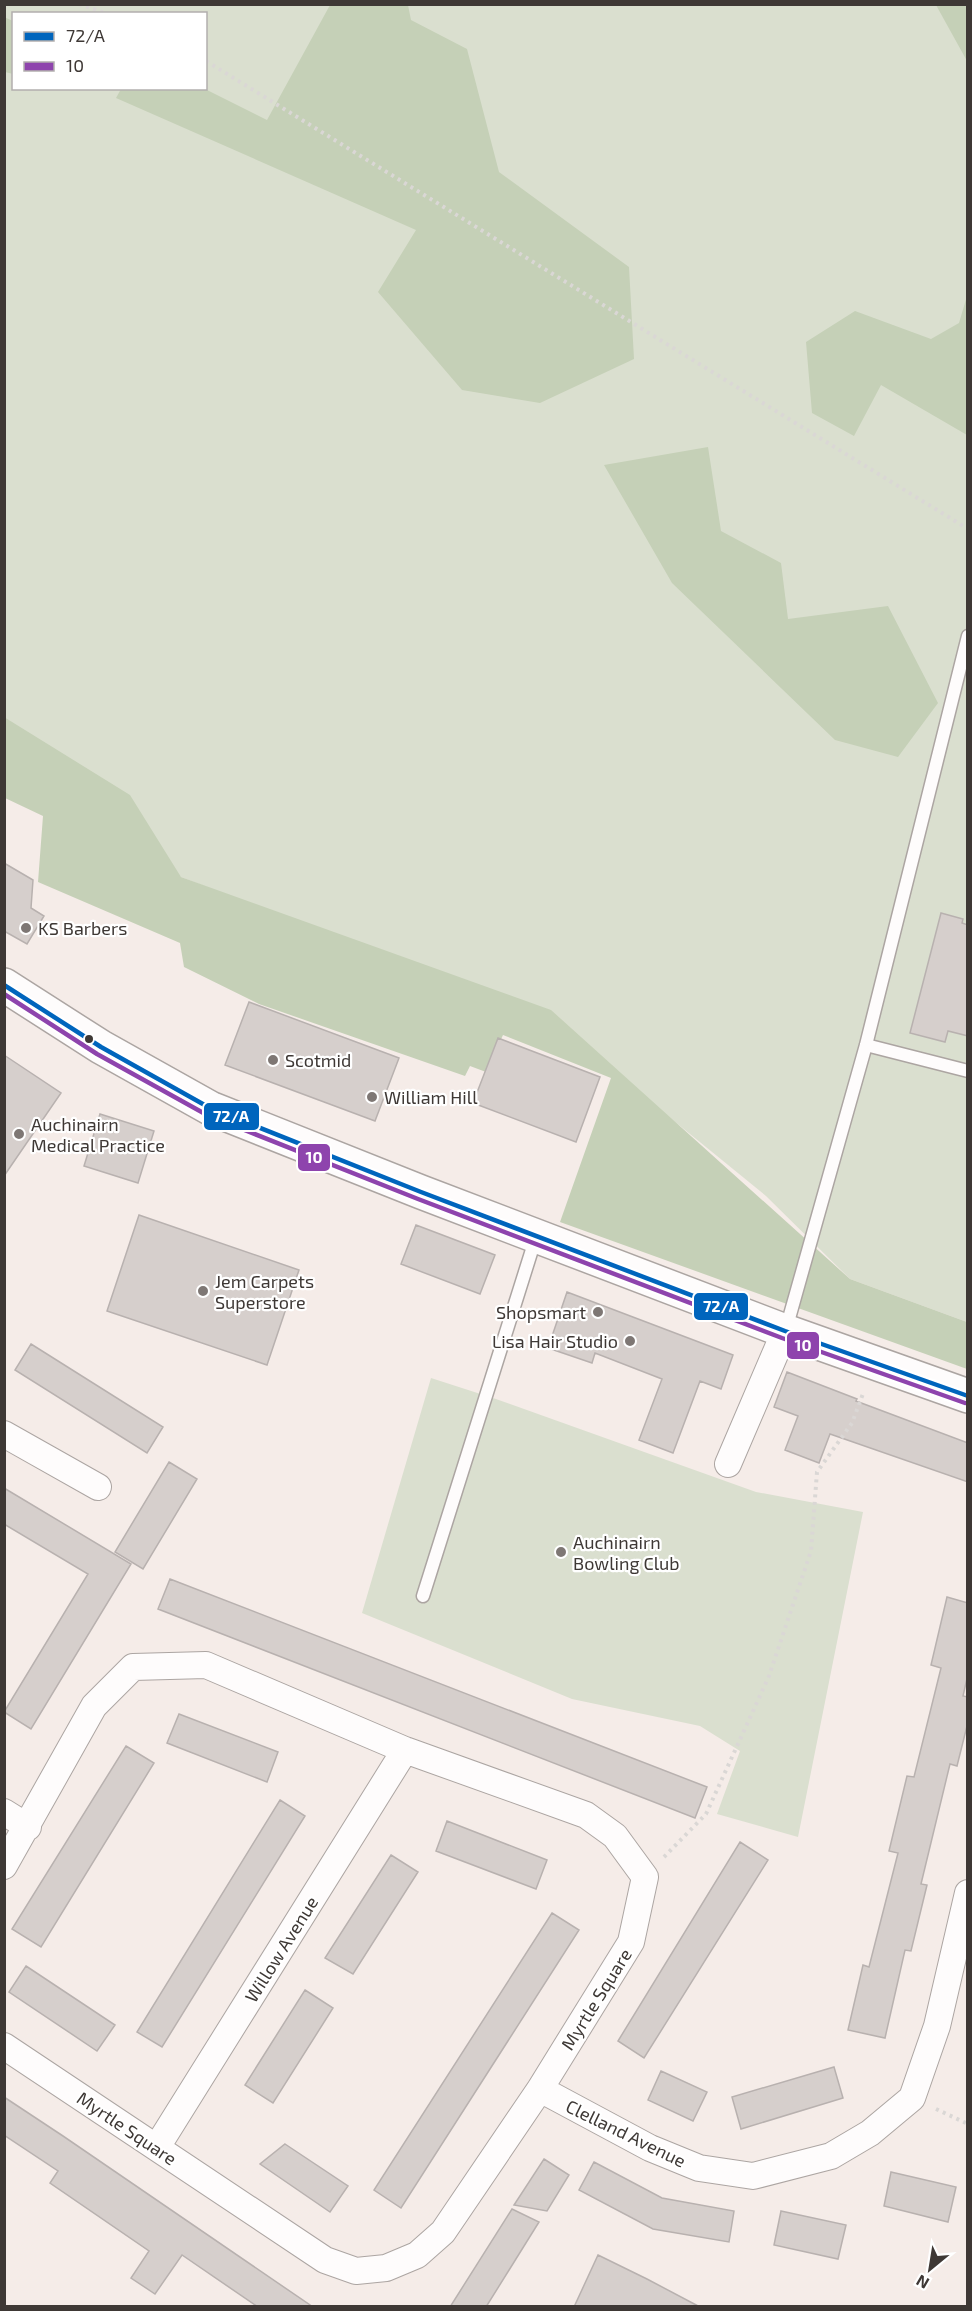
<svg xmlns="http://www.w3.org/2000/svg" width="972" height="2311" font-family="'Exo 2',sans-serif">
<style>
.green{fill:#dadfcf;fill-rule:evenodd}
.forest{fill:#c5d0b7}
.building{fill:#d6cfcc;stroke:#b8b1af;stroke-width:1.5}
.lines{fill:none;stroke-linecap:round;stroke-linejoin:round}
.service-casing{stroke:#aca5a2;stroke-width:15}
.minor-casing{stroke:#aca5a2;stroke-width:28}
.secondary-casing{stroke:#aca5a2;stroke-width:36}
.path{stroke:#dad7d5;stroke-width:4;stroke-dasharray:3 4.5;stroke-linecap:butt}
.service{stroke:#fefcfc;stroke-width:12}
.minor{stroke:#fefcfc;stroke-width:26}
.secondary{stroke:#fefcfc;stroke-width:33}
.bus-1-casing{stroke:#fff;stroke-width:9}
.bus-2-casing{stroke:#fff;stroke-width:9}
.bus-1{stroke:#0065bd;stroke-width:4.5}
.bus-2{stroke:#8e44ad;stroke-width:4.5}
.poi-dot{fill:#7e7774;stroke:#fff;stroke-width:2}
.bus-dot{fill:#3e3835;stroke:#fff;stroke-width:2}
.labels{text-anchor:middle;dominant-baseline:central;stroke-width:4.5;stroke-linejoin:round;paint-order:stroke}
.poi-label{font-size:18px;fill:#3e3835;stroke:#fff;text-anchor:start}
.street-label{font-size:18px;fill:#3e3835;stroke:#fff}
.line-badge{stroke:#fff;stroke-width:2}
.badge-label{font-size:16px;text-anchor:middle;font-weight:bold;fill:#fff}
</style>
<rect width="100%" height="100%" fill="#f5ece8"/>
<path class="green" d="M5 5H967V1322L850 1279 766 1196 545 1016 181 877 5 746ZM14 14H206V88H14Z
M431 1378 496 1399 756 1492 863 1512 798 1837 717 1814 740 1751 700 1726 572 1699 362 1613Z"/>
<path class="forest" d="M330 5H408L411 20 467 49 499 172 629 267 634 359 540 403 462 390 378 292 416 230 116 98 121 89H205L267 120Z
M936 5H967V61Z
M4 17 13 21V74L5 72Z
M967 296V435L881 385 854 436 812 413 806 342 855 311 931 339 959 323Z
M708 447 721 531 781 563 788 619 888 606 938 703 898 757 835 740 672 583 604 465Z
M4 717 130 795 181 877 551 1010 850 1279 967 1322V1369L560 1222 611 1078 503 1035 486 1072 470 1066 465 1076 259 1004 184 967 180 943 38 882 43 816 5 798Z"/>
<path class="building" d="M4 863 33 880 31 908 44 916 27 944 4 931Z
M941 913 963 919 962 923 968 925V1036L948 1031 945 1042 910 1033Z
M249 1002 399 1058 375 1121 225 1065Z
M498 1038 600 1077 576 1142 473 1103Z
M4 1055 61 1093 4 1176Z
M100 1114 154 1131 138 1183 84 1166Z
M139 1215 299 1270 267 1365 107 1311Z
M416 1225 495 1255 480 1294 401 1264Z
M567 1292 733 1355 721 1389 700 1381 673 1453 639 1440 662 1379 595 1353 592 1363 548 1348Z
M31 1344 163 1427 147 1453 15 1370Z
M787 1372 857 1399 856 1401 968 1443V1482L830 1434 819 1463 785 1450 798 1416 774 1407Z
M169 1462 197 1479 143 1569 115 1552Z
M4 1488 131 1564 31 1729 4 1712 88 1574 4 1524Z
M170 1579 707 1787 695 1818 158 1609Z
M947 1597 968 1603V1674L963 1696 968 1697V1722L957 1766 950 1764 921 1884 927 1885 911 1951 905 1950 885 2038 848 2030 863 1965 869 1967 898 1853 889 1851 907 1776 914 1777 941 1668 931 1665Z
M179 1714 278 1752 267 1782 167 1743Z
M126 1746 154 1763 41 1947 12 1929Z
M280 1800 305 1816 162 2047 137 2032Z
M447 1821 547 1860 536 1889 436 1851Z
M740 1842 768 1860 644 2058 618 2041Z
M391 1855 418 1872 353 1974 325 1958Z
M552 1913 579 1930 401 2208 374 2190Z
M26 1966 115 2025 97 2051 9 1992Z
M305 1990 333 2008 273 2103 245 2085Z
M834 2067 843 2098 741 2129 732 2097Z
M661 2071 707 2092 693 2121 648 2100Z
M4 2097 63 2136 313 2307H258L182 2255 155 2294 131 2278 149 2251 50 2183 58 2171 4 2135Z
M285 2144 348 2186 330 2212 260 2164Z
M544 2159 569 2175 547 2211 514 2205Z
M594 2162 662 2198 734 2211 729 2242 653 2229 579 2190Z
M891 2172 956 2187 948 2222 884 2206Z
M512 2209 539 2222 486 2307H450Z
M781 2211 846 2225 838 2259 774 2245Z
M598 2255 647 2279 700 2307H574Z"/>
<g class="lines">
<g class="service-casing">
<path id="service" d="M866 1045 968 1071
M786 1329 866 1045 968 636
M423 1596 536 1237"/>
</g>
<g class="minor-casing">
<path id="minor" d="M4 1434 98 1487
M728 1464 785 1331
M4 1812 28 1827
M4 1866 94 1706 133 1667 206 1665 405 1750 586 1815 615 1836 645 1877 631 1942 540 2089 443 2232 417 2255 386 2268 356 2271 325 2260 4 2046
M540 2089 650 2148 699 2168 753 2176 831 2156 870 2133 912 2098 937 2026 968 1893
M157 2147 405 1750"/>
</g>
<g class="secondary-casing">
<path id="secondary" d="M4 985 101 1047 210 1108 421 1192 785 1331 968 1396"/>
</g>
<path class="path" d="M79 4 108 14
M206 61 968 529
M664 1857 706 1814 769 1676 811 1551 817 1472 852 1423 864 1391
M936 2109 968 2124"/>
<use href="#service" class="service"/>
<use href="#minor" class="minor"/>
<use href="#secondary" class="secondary"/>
<g class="bus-1-casing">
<path id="bus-1" d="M4 985 101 1047 210 1108 421 1192 785 1331 968 1396"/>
</g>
<g class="bus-2-casing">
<path id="bus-2" d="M4 994 97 1054 207 1115 418 1199 782 1338 965 1403"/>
</g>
<use href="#bus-1" class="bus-1"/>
<use href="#bus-2" class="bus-2"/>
</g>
<g class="poi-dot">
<circle cx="26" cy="928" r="6"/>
<circle cx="273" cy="1060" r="6"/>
<circle cx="372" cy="1097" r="6"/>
<circle cx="19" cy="1134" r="6"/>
<circle cx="203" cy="1291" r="6"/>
<circle cx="598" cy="1312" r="6"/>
<circle cx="630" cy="1341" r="6"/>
<circle cx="561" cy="1552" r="6"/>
</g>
<circle class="bus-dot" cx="89" cy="1039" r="5"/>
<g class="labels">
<g class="poi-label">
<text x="38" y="928">KS Barbers</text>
<text x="285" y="1060">Scotmid</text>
<text x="384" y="1097">William Hill</text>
<text x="31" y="1124">Auchinairn<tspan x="31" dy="21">Medical Practice</tspan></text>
<text x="215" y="1281">Jem Carpets<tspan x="215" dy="21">Superstore</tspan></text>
<text x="586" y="1312" text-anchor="end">Shopsmart</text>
<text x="618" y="1341" text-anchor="end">Lisa Hair Studio</text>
<text x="573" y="1542">Auchinairn<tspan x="573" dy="21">Bowling Club</tspan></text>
</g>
<g class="street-label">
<text transform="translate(281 1949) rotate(-58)">Willow Avenue</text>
<text transform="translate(596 1999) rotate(-58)">Myrtle Square</text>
<text transform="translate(127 2128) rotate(34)">Myrtle Square</text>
<text transform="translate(626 2133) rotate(26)">Clelland Avenue</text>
</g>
</g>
<g class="line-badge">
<rect x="203" y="1102" width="57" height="29" rx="6" fill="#0065bd"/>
<rect x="297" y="1143" width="34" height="29" rx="6" fill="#8e44ad"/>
<rect x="693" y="1292" width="56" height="29" rx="6" fill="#0065bd"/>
<rect x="786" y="1331" width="34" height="29" rx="6" fill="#8e44ad"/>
</g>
<g class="badge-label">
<text x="231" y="1122">72/A</text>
<text x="314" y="1163">10</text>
<text x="721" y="1312">72/A</text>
<text x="803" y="1351">10</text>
</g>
<rect width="972" height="2311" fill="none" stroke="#3e3835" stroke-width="12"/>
<rect x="12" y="12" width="195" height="78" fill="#ffffff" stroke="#b2afae" stroke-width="1.5"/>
<rect x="24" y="32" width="30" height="9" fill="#0065bd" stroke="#b2afae" stroke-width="1.5"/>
<text x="66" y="42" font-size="18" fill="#3e3835">72/A</text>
<rect x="24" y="62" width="30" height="9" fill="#8e44ad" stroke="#b2afae" stroke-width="1.5"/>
<text x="66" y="72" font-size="18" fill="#3e3835">10</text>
<g transform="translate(930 2269) rotate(210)" stroke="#ffffff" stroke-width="4.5" paint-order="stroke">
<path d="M0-4.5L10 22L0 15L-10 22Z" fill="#3e3835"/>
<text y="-9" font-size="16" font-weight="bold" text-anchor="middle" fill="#3e3835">N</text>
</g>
</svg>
